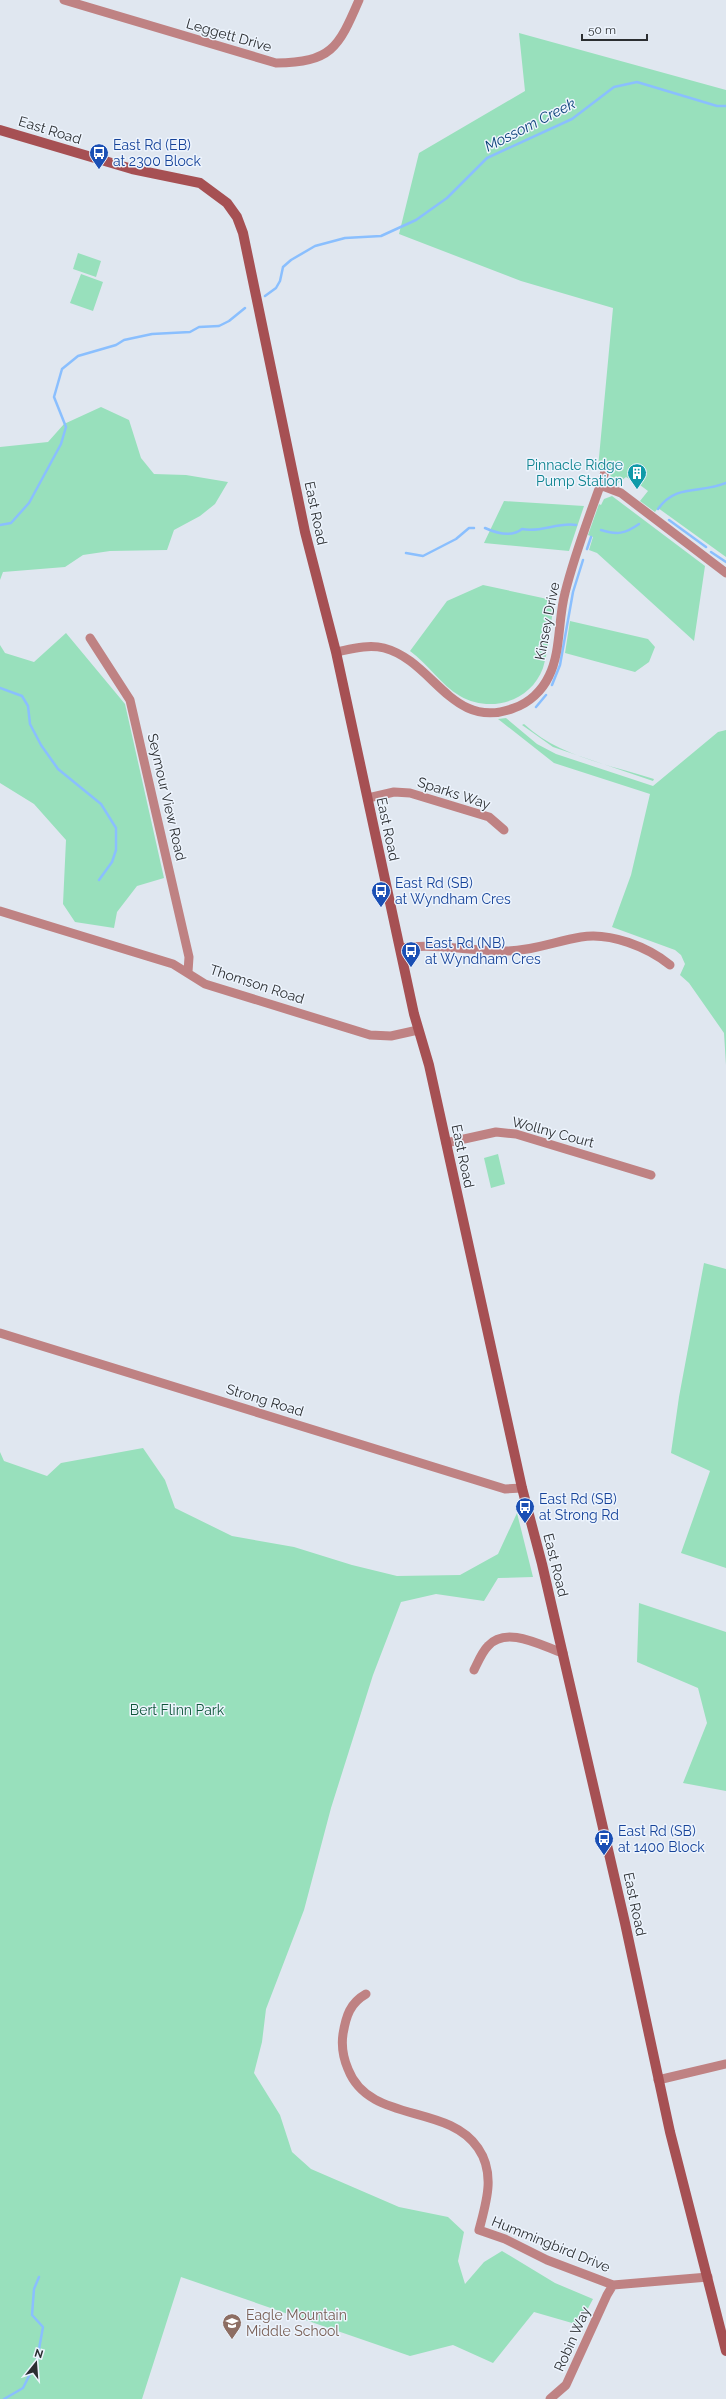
<svg xmlns="http://www.w3.org/2000/svg" width="726" height="2399" font-family="Raleway,sans-serif">
<style>
.green{fill:#98e0bc}
.lines{fill:none;stroke-linecap:round;stroke-linejoin:round}
.stream{stroke:#8abffe;stroke-width:2.5}
.street{stroke:#bf8283;stroke-width:9}
.secondary{stroke:#a65053;stroke-width:10}
.labels{text-anchor:middle;dominant-baseline:central;stroke-width:3;stroke-linejoin:round;paint-order:stroke}
.street-label{font-size:14px;fill:#2b2e31;stroke:#edf4fd}
.transit-label{font-size:14px;fill:#164399;stroke:#edf4fd;text-anchor:start}
.culture-label{font-size:14px;fill:#0d838f;stroke:#edf4fd;text-anchor:end}
.park-label{font-size:14px;fill:#0f563a;stroke:#edf4fd}
.education-label{font-size:14px;fill:#785e54;stroke:#edf4fd;text-anchor:start}
.water-label{font-size:15px;font-style:italic;fill:#094078;stroke:#edf4fd}
</style>
<rect width="100%" height="100%" fill="#e0e7f0"/>
<path class="green" d="M519 33 726 90V557L658 508 655 512 640 501 648 491 632 479 631 480 626 477 617 484 611 479 610 473 598 468 613 308 521 281 399 234 419 153 525 91Z
M78 253 101 261 96 277 73 269Z
M81 274 103 282 93 311 70 303Z
M101 407 129 420 141 458 154 474 186 475 228 482 215 504 200 516 174 530 167 550 110 551 83 555 65 567 3 572 0 580V447L48 442 64 424Z
M612 496 705 566 694 641 597 553 589 550 593 537 588 535 599 504 601 505 604 499Z
M504 501 584 506 569 551 484 543Z
M483 585 552 600 551 604 554 605C550 625 549 648 543 668 530 703 489 713 460 696 441 685 428 664 410 651L447 601Z
M570 621 648 639 655 647 649 662 635 672 565 653Z
M66 633 125 704 164 878 137 886 117 912 114 928 75 922 63 904 66 840 34 804 0 783V645L5 653 34 662Z
M506 718 537 744 556 754 653 786 718 732 726 730V1065L724 1033 689 983 680 975 685 964 681 955 675 950 612 927 631 875 650 794 554 763 498 719Z
M524 724C558 756 610 765 654 779L653 781 553 747 522 725Z
M498 1154 505 1184 491 1188 484 1158Z
M704 1263 726 1269V1568L681 1553 710 1471 671 1453 679 1397Z
M143 1448 165 1480 175 1508 232 1536 294 1547 352 1565 397 1576 460 1575 498 1554 517 1513 533 1577 498 1578 484 1601 436 1594 401 1602 373 1675 331 1808 304 1910 266 2009 262 2042 254 2073 280 2115 292 2152 311 2169 399 2207 448 2217 464 2232 458 2261 465 2284 484 2262 502 2251 555 2283 593 2299 579 2325 534 2312 493 2363 453 2345 410 2356 181 2277 142 2399H0V1452L4 1461 47 1476 61 1463Z
M639 1603 726 1632V1791L683 1783 707 1723 698 1688 637 1662Z"/>
<g class="lines">
<path class="stream" d="M265 296 276 288 280 281 283 267 291 260 315 246 345 238 381 236 416 220 447 198 487 158 572 119 614 87 637 82 717 106H726
M658 509C676 483 701 494 726 483
M669 520 706 547
M0 525 11 523 29 503 61 444 66 427 54 397 62 369 78 356 116 345 124 340 152 334 190 332 199 327 219 326 229 321 245 308
M485 528C496 533 511 538 522 529 541 533 557 522 576 525
M601 530C617 535 625 534 639 524
M587 549 591 537
M711 552 726 562
M406 553 423 556 456 539 469 528H474
M552 685 560 665 573 592 583 560
M0 688 22 696 28 706 30 724 41 745 58 769 101 804 116 828V850L112 862 99 880
M536 707 546 695
M4 2399 23 2388 37 2360 43 2327 32 2315 34 2289 39 2277"/>
<path class="street" d="M64 0 276 63C331 62 338 49 359 0
M600 485 621 493 726 573
M90 638 130 700 189 957 188 972
M336 652C351 649 368 644 384 648 434 661 452 732 514 708 529 703 542 691 549 676 561 652 558 619 565 593 575 552 591 512 605 472
M368 798 394 792 410 793 489 817 504 830
M0 911 173 964 205 984 370 1035 391 1036 418 1030
M400 948C435 943 471 951 506 951 533 951 556 941 581 937 610 932 648 947 670 965
M446 1143 496 1132 516 1134 651 1175
M0 1333 505 1489 522 1488
M474 1670C478 1662 482 1652 488 1646 506 1625 542 1646 563 1653
M366 1994C350 2003 346 2016 343 2034 341 2047 343 2057 348 2069 369 2124 448 2103 478 2148 496 2174 486 2203 479 2230L505 2239 547 2260 613 2285 708 2277
M658 2080 726 2064
M550 2399 566 2385 607 2295 613 2285"/>
<path class="secondary" d="M0 130 132 169 200 183 227 203 237 217 243 233 305 532 336 652 414 1014 429 1065 522 1488 542 1564 625 1923 670 2132 726 2351"/>
</g>
<defs>
<g id="bus-pin" transform="scale(1)"><path d="M0 17L-7.5 6A9.5 9.5 0 1 1 7.5 6Z" fill="#1a4fb4" stroke="#edf4fd"/><path d="M-5-6H5V4H4V6H2V4H-2V6H-4V4H-5ZM-3.5-4V0h7V-4ZM-3.5 1.2v1.5H-2V1.2ZM2 1.2v1.5H3.5V1.2Z" fill="#fff"/></g>
<g id="building-pin" transform="scale(1)"><path d="M0 17L-7.5 6A9.5 9.5 0 1 1 7.5 6Z" fill="#0f9aa8" stroke="#edf4fd"/><path d="M-4-6H4V6H1V3H-1V6H-4ZM-2.5-4.3h1.7v1.8h-1.7ZM.8-4.3h1.7v1.8H.8ZM-2.5-1h1.7V.8h-1.7ZM.8-1h1.7V.8H.8Z" fill="#fff"/></g>
<g id="school-pin" transform="scale(1)"><path d="M0 17L-7.5 6A9.5 9.5 0 1 1 7.5 6Z" fill="#8d6e63" stroke="#edf4fd"/><path d="M0-5L7-2L0 1L-7-2ZM-4 1L0 2.5L4 1V4Q0 6-4 4Z" fill="#fff"/></g>
</defs>
<g fill-rule="evenodd">
<use href="#bus-pin" x="99" y="153"/>
<use href="#building-pin" x="637" y="473"/>
<use href="#bus-pin" x="381" y="891"/>
<use href="#bus-pin" x="411" y="951"/>
<use href="#bus-pin" x="525" y="1507"/>
<use href="#bus-pin" x="604" y="1839"/>
<use href="#school-pin" x="232" y="2323"/>
</g>
<g class="labels">
<g class="street-label">
<text transform="translate(229 35) rotate(16)">Leggett Drive</text>
<text transform="translate(50 130) rotate(17)">East Road</text>
<text transform="translate(316 513) rotate(78)">East Road</text>
<text transform="translate(547 621) rotate(-79)">Kinsey Drive</text>
<text transform="translate(454 793) rotate(18)">Sparks Way</text>
<text transform="translate(167 797) rotate(77)">Seymour View Road</text>
<text transform="translate(388 829) rotate(78)">East Road</text>
<text transform="translate(257 984) rotate(18)">Thomson Road</text>
<text transform="translate(553 1132) rotate(15)">Wollny Court</text>
<text transform="translate(463 1156) rotate(78)">East Road</text>
<text transform="translate(265 1400) rotate(17)">Strong Road</text>
<text transform="translate(556 1565) rotate(76)">East Road</text>
<text transform="translate(635 1904) rotate(78)">East Road</text>
<text transform="translate(551 2244) rotate(22)">Hummingbird Drive</text>
<text transform="translate(572 2339) rotate(-66)">Robin Way</text>
</g>
<g class="transit-label">
<text x="113" y="145">East Rd (EB)<tspan x="113" dy="16">at 2300 Block</tspan></text>
<text x="395" y="883">East Rd (SB)<tspan x="395" dy="16">at Wyndham Cres</tspan></text>
<text x="425" y="943">East Rd (NB)<tspan x="425" dy="16">at Wyndham Cres</tspan></text>
<text x="539" y="1499">East Rd (SB)<tspan x="539" dy="16">at Strong Rd</tspan></text>
<text x="618" y="1831">East Rd (SB)<tspan x="618" dy="16">at 1400 Block</tspan></text>
</g>
<g class="culture-label">
<text x="623" y="465">Pinnacle Ridge<tspan x="623" dy="16">Pump Station</tspan></text>
</g>
<g class="park-label">
<text x="177" y="1710">Bert Flinn Park</text>
</g>
<g class="education-label">
<text x="246" y="2315">Eagle Mountain<tspan x="246" dy="16">Middle School</tspan></text>
</g>
<g class="water-label">
<text transform="translate(530 125) rotate(-27)">Mossom Creek</text>
</g>
</g>
<g transform="translate(36 2363) rotate(17)" stroke="#edf4fd" stroke-width="3" paint-order="stroke">
<path d="M0-3L7 15L0 10L-7 15Z" fill="#2b2e31"/>
<text y="-6" font-size="11" font-weight="bold" text-anchor="middle" fill="#2b2e31">N</text>
</g>
<path d="M582 34v6h65v-6" fill="none" stroke="#2b2e31" stroke-width="2"/>
<text x="588" y="34" font-size="12" fill="#2b2e31" stroke="#edf4fd" stroke-width="3" paint-order="stroke">50 m</text>
</svg>
